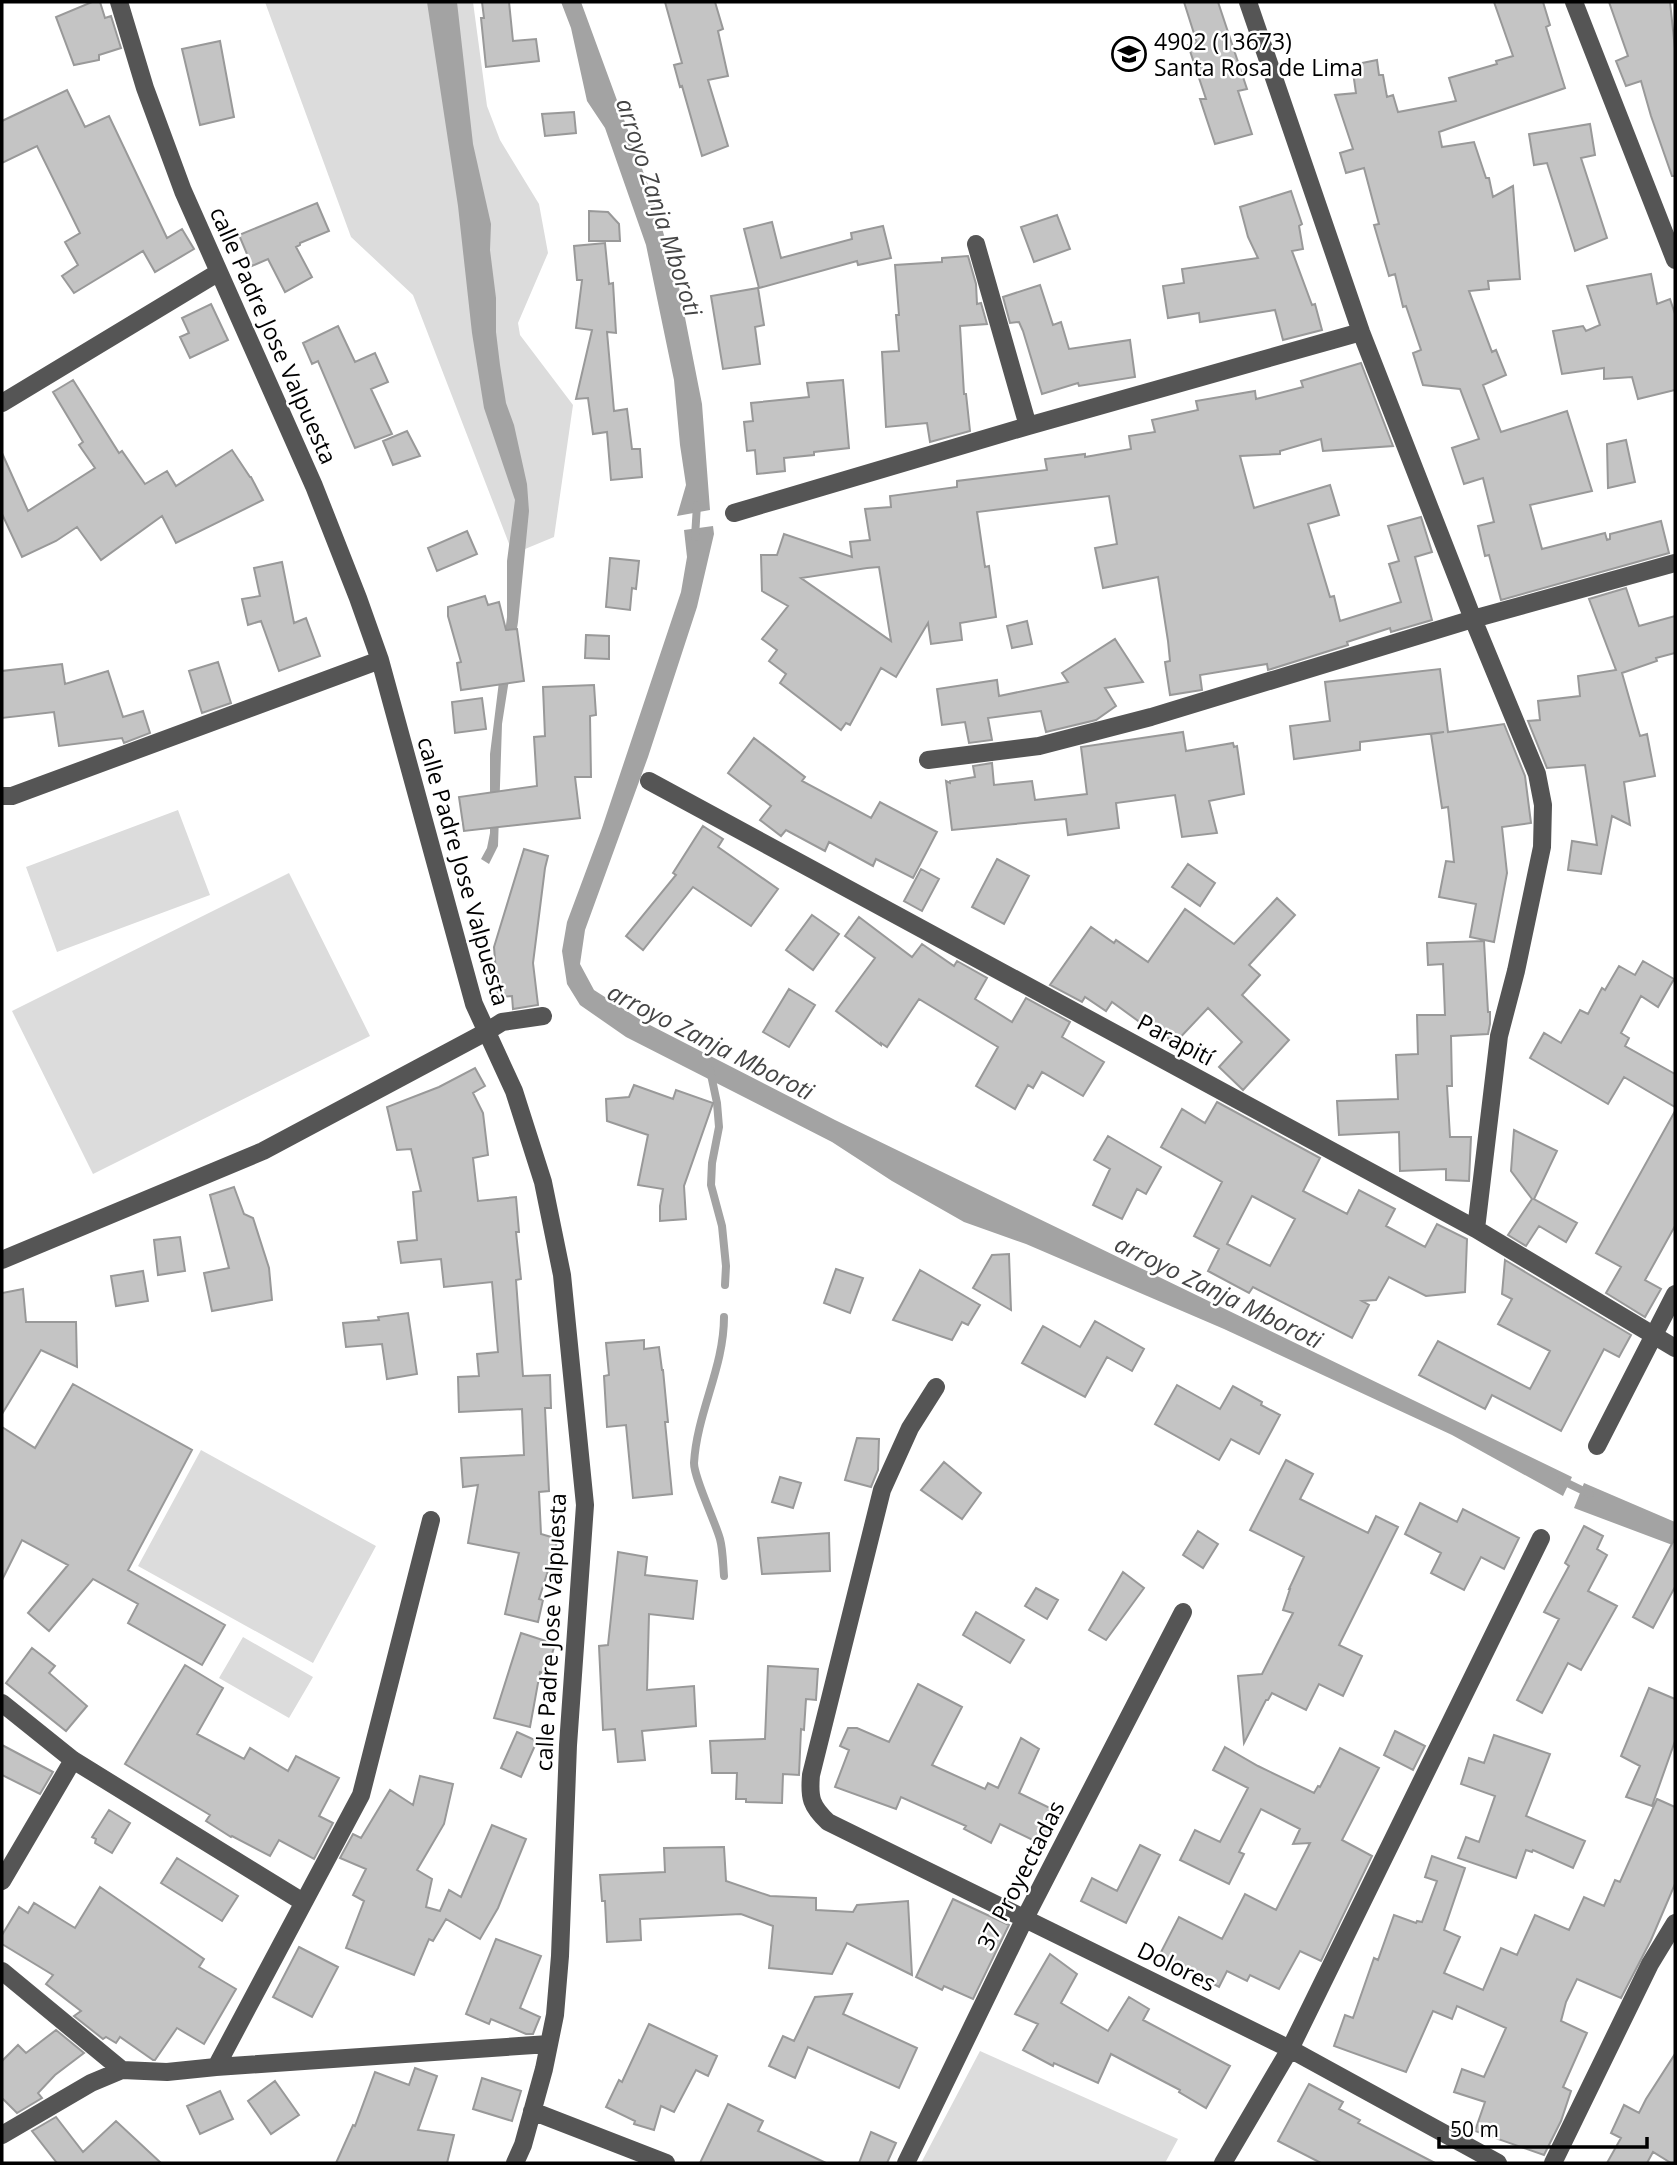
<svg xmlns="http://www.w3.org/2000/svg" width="1677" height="2165" font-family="'Open Sans',sans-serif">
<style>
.green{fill:#dcdcdc}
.water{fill:#a3a3a3}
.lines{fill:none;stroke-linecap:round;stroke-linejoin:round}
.stream{stroke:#a3a3a3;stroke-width:8}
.building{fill:#c4c4c4;stroke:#999;stroke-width:2;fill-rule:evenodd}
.minor{stroke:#555;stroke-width:18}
.labels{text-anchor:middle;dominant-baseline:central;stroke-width:5;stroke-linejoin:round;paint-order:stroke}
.poi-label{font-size:23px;fill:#000;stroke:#fff;text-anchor:start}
.street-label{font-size:23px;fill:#000;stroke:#fff}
.water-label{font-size:24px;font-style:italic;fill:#444;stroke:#fff}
</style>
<rect width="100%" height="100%" fill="#fff"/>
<path class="green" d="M265 2H473L487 106 500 140 539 204 548 253 518 323 520 335 573 405 554 537 513 554 413 295 351 237Z
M178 810 210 895 57 952 26 867Z
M289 873 370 1036 93 1174 12 1011Z
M201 1450 376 1546 313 1663 138 1566Z
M243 1637 313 1677 289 1718 219 1678Z
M980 2051 1178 2139 1165 2163H921Z"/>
<path class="water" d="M427 2H457L473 144 491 224 490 250 496 298V332L500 365 506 403 514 425 527 484 529 511 518 622 502 724 498 846 489 864 481 859 487 848 490 833V754L507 617V561L515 500 484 408 472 333 458 206Z
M561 2H581L655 204 679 287 702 404 710 510 677 516 686 485 680 445 674 380 646 245 605 128 587 101 571 28Z
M713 526 714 534 697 607 648 757 585 930 580 964 594 990 644 1022 835 1120 1572 1477 1563 1496 1452 1435 1224 1329 1026 1244 964 1222 892 1181 832 1142 626 1037 580 1005 567 984 562 951 567 922 602 828 681 592 687 557 684 530Z
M1584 1483 1675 1522V1546L1574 1508Z"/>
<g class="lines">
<path class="stream" d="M695 537 697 505
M710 1070 717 1103 719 1127 712 1163 711 1185 722 1226 726 1266 725 1285
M1561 1480 1590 1494
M724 1576C723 1564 723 1550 720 1539 715 1521 694 1478 694 1463 697 1412 724 1368 724 1317"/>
</g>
<path class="building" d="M92 2H100L105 18 111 16 121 48 99 55V60L74 65 56 17Z
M482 2H509L513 41 536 39 539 61 486 67 481 18H484Z
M665 2H715L723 29 718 31 728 76 708 80 728 146 702 156 682 86 680 87 674 65 682 63Z
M1184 2H1218L1247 89 1238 91 1252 134 1215 144 1200 99H1206L1188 45 1197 43Z
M1494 2H1543L1550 25 1546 27 1565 88 1439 132 1442 147 1474 142 1486 178H1489L1493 197 1513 186 1520 279 1488 281 1489 289 1469 291 1492 352 1496 350 1506 375 1483 385 1501 432 1567 411 1592 491 1530 505 1542 549 1605 533 1607 540 1610 539V534L1661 521 1669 553 1501 600 1489 555 1485 556 1478 526 1494 522 1483 478 1464 484 1452 448 1479 439 1460 389 1423 385 1413 353 1421 350 1406 306 1403 307 1395 274 1389 276 1374 225 1379 224 1364 168 1346 173 1340 153 1353 149 1335 95 1356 93 1352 65 1377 60 1379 75H1383L1387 97 1393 95 1398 112 1456 101 1449 78 1497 64 1496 61 1513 56Z
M1609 2H1670L1675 49V176H1672L1651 116 1641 81 1626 86 1616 61 1628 56Z
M220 41 234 117 200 125 182 49Z
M67 90 85 127 109 116 167 238 182 229 194 249 155 272 143 251 74 293 62 276 78 265 65 242 80 233 37 146 2 163V121Z
M574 112 576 133 545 136 542 114Z
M1590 124 1595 155 1581 158 1607 238 1575 251 1547 163 1534 165 1529 134Z
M1291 191 1302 224 1299 226 1303 249 1292 251 1312 305 1315 304 1322 330 1283 340 1275 310 1200 322 1199 313 1168 318 1163 286 1184 283 1182 269 1258 258 1248 237 1240 207Z
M317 203 329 231 300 243V245L296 247 312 277 285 292 268 259 252 266 239 235Z
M589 211 608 212 619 224 620 241H589Z
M1057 215 1070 249 1034 262 1021 227Z
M772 222 781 258 852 239 851 233 883 226 891 258 858 265 857 261 759 288 744 229Z
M605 243 609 284 613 283 616 333 607 332 614 411 627 409 632 449H640L642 477 611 480 607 432 593 434 588 398 576 399 592 330 576 328 582 280H577L574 246Z
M968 256 976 284 977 304 981 303 987 324 960 326 964 394H966L970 431 930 442 927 423 886 427 882 352 899 351 896 315H899L895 265 942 262V258Z
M1651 274 1657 304 1670 299 1675 314V390L1638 399 1632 377 1604 379V368L1562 374 1553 331 1583 326 1586 331 1600 325 1587 286Z
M1040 285 1053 325 1061 322 1069 349 1130 340 1135 377 1079 386 1078 383 1042 394 1023 331 1019 322 1010 323 1003 297Z
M758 288 764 325 755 327 760 364 723 369 711 296Z
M211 304 228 340 190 358 180 337 189 333 182 318Z
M338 326 355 362 375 353 388 382 371 389 392 434 355 448 318 361 312 364 303 343Z
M1361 363 1393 446 1323 451 1321 439 1280 451V454L1240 456 1254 508 1330 485 1339 515 1308 524 1330 597 1334 596 1340 621 1401 602 1389 564 1399 561 1388 526 1421 517 1432 552 1415 557 1432 620 1391 632 1390 628 1347 642 1348 645 1268 670 1267 664 1200 675 1202 690 1170 695 1165 662 1170 661 1168 641 1158 577 1103 588 1095 548 1117 544 1109 496 977 512 985 567 989 566 996 617 960 623 962 640 931 644 928 623 896 677 881 668 850 725 846 723 841 730 780 683 786 674 769 661 777 650 762 639 788 606 762 591 761 555H777L784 534 852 557 850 542 870 540 865 509 891 507 890 496 957 487V481L1047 470 1045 459 1085 454V457L1131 449 1129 436 1155 432 1152 420 1198 410 1196 401 1255 391 1256 399 1303 387 1301 381ZM879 567 891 641 801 578 867 568Z
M73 380 119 453 122 451 145 484 167 471 176 486 232 450 250 477H251L263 500 176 543 162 516 101 560 77 527 56 541 22 557 2 514V453L28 511 95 468 79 445 83 442 53 392Z
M843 380 849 448 814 452V455L784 458 785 471 757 474 755 450 747 451 744 422 753 421 751 403 809 397 807 383Z
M407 431 420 456 393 465 383 441Z
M1626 440 1635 482 1608 488 1607 444Z
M467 531 477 554 437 571 428 548Z
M610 558 639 561 636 589 632 588 630 610 606 607Z
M282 562 294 623 306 618 320 656 279 671 261 621 248 625 242 599 260 596 254 568Z
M1626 588 1639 626 1675 616V653L1656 658 1657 661 1622 673 1640 736 1647 734 1655 776 1624 782 1630 825 1612 816 1601 874 1568 870 1572 841 1597 845 1585 765 1547 768 1528 721 1540 720 1538 701 1580 696 1578 676 1616 670 1589 599Z
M485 596 488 605 499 602 506 630 517 629 524 681 461 690 457 663 461 662 448 616V607Z
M1027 621 1032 644 1012 648 1007 626Z
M586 635 609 636V659L585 658Z
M1115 639 1143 682 1105 688 1116 706 1096 720 1046 732 1041 711 988 718 992 740 969 743 965 722 942 725 937 689 997 680 999 696 1068 682 1062 673Z
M218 662 231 703 202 713 189 671Z
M62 664 65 684 108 671 123 717 143 711 150 733 124 743 122 738 59 746 54 712 2 718V671Z
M1440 669 1448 732 1504 724 1525 776 1531 823 1502 827 1507 873 1494 942 1470 937 1476 904 1439 897 1446 861 1454 862 1448 807 1442 808 1431 734 1444 732 1360 742V750L1294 759 1290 726 1330 721 1325 682Z
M594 685 596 715 590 716 591 777H575L580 818 464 831 459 797 537 786 534 737 545 736 543 687Z
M482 698 486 729 455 733 452 702Z
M1183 732 1186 751 1233 743 1234 747 1237 746 1244 794 1209 801 1217 833 1182 837 1175 795 1116 803 1119 828 1068 835 1066 819 952 830 946 781 950 783V781L975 777 973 766 992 763 994 785 1032 781 1035 800 1087 794 1081 747Z
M754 738 805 777 802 781 871 818 880 802 937 832 913 878 876 859 873 866 829 842 825 851 786 830 781 836 760 820 771 806 728 773Z
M703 826 723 839 718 847 778 889 751 926 693 887 643 950 626 936 676 875 673 873Z
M524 849 548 856 545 868 533 963 538 1005 513 1009 512 996 498 997 494 947Z
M997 859 1029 876 1004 924 972 907Z
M1188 864 1215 883 1200 906 1172 887Z
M921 869 939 879 922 911 904 901Z
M1277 898 1295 915 1249 965 1260 975 1242 995 1289 1040 1243 1090 1219 1067 1242 1042 1208 1008 1174 1044 1145 1017 1141 1023 1112 1002 1106 1011 1085 997 1082 1002 1050 985 1091 927 1114 943 1116 940 1148 962 1185 909 1234 944Z
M812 915 839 934 813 970 786 950Z
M859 917 912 957 922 944 954 966 957 961 987 978 975 999 1012 1022 1026 998 1070 1022 1062 1037 1104 1062 1083 1096 1042 1072 1033 1088 1028 1085 1015 1109 976 1086 998 1047 919 999 887 1047 881 1043V1045L836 1011 875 958 845 936Z
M1484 941 1488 1012H1490V1024L1488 1034 1451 1036 1452 1086H1447L1450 1137H1471L1469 1181 1446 1180V1169L1400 1171 1399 1132 1339 1135 1337 1101 1398 1099 1396 1055 1418 1054 1417 1015H1445L1443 964 1428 965 1427 943Z
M1643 961 1674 979 1658 1007 1641 996 1621 1033 1629 1038 1625 1046 1675 1074V1107L1624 1077 1608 1104 1530 1058 1544 1033 1561 1043 1580 1010 1588 1014 1602 988 1605 990 1619 966 1635 975Z
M789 989 815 1005 789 1047 763 1032Z
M475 1068 485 1086 473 1093 483 1113 488 1155 473 1158 478 1201 516 1197 519 1232H516L521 1279 516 1280 523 1376 550 1375 551 1408H545L549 1491 539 1492 541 1534 558 1539 539 1599 543 1600 538 1622 505 1614 519 1553 468 1543 478 1485 463 1487 461 1458 524 1455 522 1409 459 1412 458 1377 479 1376 477 1354 498 1352 492 1282 444 1287 441 1259 401 1263 398 1242 417 1240 413 1192 421 1191 411 1149 397 1150 387 1107 439 1087Z
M634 1085 673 1099 676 1090 713 1103 684 1186 686 1219 660 1221V1206L663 1189 638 1185 648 1135 607 1121 606 1099 629 1097Z
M1217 1102 1320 1158 1303 1191 1347 1214 1359 1190 1395 1209 1386 1226 1425 1247 1437 1224 1467 1239 1465 1292 1426 1296 1389 1277 1376 1300 1362 1301 1369 1305 1352 1338 1253 1287 1249 1293 1208 1271 1219 1249 1194 1236 1222 1182 1161 1147 1182 1109 1205 1123ZM1252 1196 1295 1219 1270 1266 1227 1244Z
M1675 1111V1226L1645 1280 1661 1289 1645 1317 1606 1293 1621 1267 1596 1253Z
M1514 1130 1557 1151 1534 1199 1577 1223 1566 1242 1539 1226 1526 1246 1508 1235 1532 1199 1511 1171Z
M1108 1136 1161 1167 1146 1194 1137 1189 1122 1219 1093 1205 1110 1169 1094 1160Z
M234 1187 244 1214 253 1218 269 1268 272 1300 212 1311 204 1273 229 1268 210 1195Z
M180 1237 185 1271 158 1275 154 1240Z
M1009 1254 1011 1310 973 1288 992 1255Z
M1505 1260 1631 1335 1619 1357 1604 1349 1561 1431 1492 1395 1485 1409 1419 1375 1438 1341 1530 1389 1550 1351 1498 1324 1512 1299 1502 1294Z
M836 1269 863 1278 850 1313 824 1303Z
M920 1270 980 1305 968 1325 962 1322 952 1340 893 1320Z
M143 1271 148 1301 116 1306 111 1276Z
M23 1289 26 1322H76L77 1367 41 1350 2 1414V1293Z
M408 1313 417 1374 387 1379 382 1344 346 1347 343 1323 379 1320 378 1317Z
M1095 1321 1144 1349 1132 1371 1107 1357 1085 1397 1022 1363 1043 1326 1080 1347Z
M644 1340V1349L659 1347 662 1370H663L668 1422H665L672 1494 633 1498 626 1425 607 1427 604 1376 609 1375 606 1343Z
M73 1384 192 1450 128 1570 225 1625 202 1665 128 1623 138 1604 93 1579 49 1631 28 1613 68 1565 22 1540 2 1580V1427L35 1448Z
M1177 1385 1220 1409 1233 1386 1262 1402 1261 1405 1280 1415 1259 1454 1231 1439 1219 1460 1155 1424Z
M857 1438 879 1439 878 1470 871 1487 845 1480Z
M1286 1460 1313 1474 1300 1499 1368 1533 1376 1516 1398 1527 1339 1645 1362 1656 1343 1696 1319 1684 1306 1710 1272 1693 1268 1700H1266L1244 1743 1238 1676 1262 1674 1293 1613 1283 1610 1290 1589H1289L1304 1557 1250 1530Z
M944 1462 981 1493 962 1519 921 1490Z
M780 1477 801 1483 793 1508 772 1502Z
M1420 1503 1457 1522 1463 1509 1519 1538 1504 1569 1481 1557 1464 1590 1431 1573 1441 1553 1405 1534Z
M1584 1526 1603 1536 1597 1549 1607 1555 1588 1591 1617 1606 1581 1670 1568 1663 1542 1713 1517 1700 1559 1619 1544 1612 1569 1566 1565 1563Z
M1198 1531 1218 1544 1203 1568 1183 1555Z
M829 1533 830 1571 762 1574 758 1538Z
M1675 1538V1587L1653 1628 1633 1617Z
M618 1552 647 1557 645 1575 697 1581 693 1619 649 1614 647 1690 694 1686 696 1726 642 1731 645 1760 618 1762 615 1729 603 1730 599 1646 608 1645Z
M1123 1572 1144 1588 1106 1640 1089 1630Z
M1036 1588 1058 1600 1047 1619 1025 1606Z
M976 1612 1024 1640 1010 1663 963 1635Z
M521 1633 555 1644 546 1674 540 1672 530 1727 494 1718Z
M32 1648 55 1666 49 1673 87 1706 66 1731 6 1683Z
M185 1665 223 1688 197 1734 244 1759 250 1748 288 1771 296 1756 339 1778 319 1816 333 1823 314 1859 279 1840 270 1856 232 1836 231 1837 206 1821 210 1815 125 1764Z
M768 1666 818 1669 816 1700 806 1699 804 1730 801 1729 799 1775 783 1774 782 1803 746 1802V1799H736L737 1773H712L710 1741 765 1739Z
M918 1684 962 1707 932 1765 985 1789 988 1783 998 1788 1021 1738 1039 1749 1019 1793 1058 1812 1043 1845 1000 1824 991 1843 964 1829 966 1826 901 1797 896 1809 835 1787 849 1750 840 1746 848 1728H857L889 1742Z
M1649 1688 1675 1699V1741L1652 1806 1626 1797 1640 1766 1621 1756Z
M1395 1731 1425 1746 1413 1770 1384 1755Z
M517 1732 537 1741 521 1777 501 1768Z
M1494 1735 1550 1754 1526 1816 1585 1841 1573 1868 1533 1850 1532 1852 1526 1850 1516 1878 1458 1858 1466 1837 1479 1842 1495 1796 1461 1784 1469 1758 1484 1763Z
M2 1745 53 1772 40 1794 2 1775Z
M1225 1747 1258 1766 1314 1793 1318 1786 1320 1787 1340 1748 1379 1768 1342 1840 1372 1856 1321 1961 1300 1951 1279 1989 1250 1975 1247 1981 1227 1971 1219 1987 1159 1956 1179 1917 1222 1939 1245 1894 1276 1910 1310 1843 1293 1844 1300 1829 1261 1809 1239 1852 1244 1854 1229 1884 1180 1860 1195 1830 1220 1842 1248 1788 1213 1770Z
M420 1776 453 1784 444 1824 417 1870 432 1879 426 1907 440 1911 449 1890 461 1897 492 1825 526 1839 498 1908 480 1939 446 1919 433 1941 429 1939 414 1975 346 1948 364 1901 353 1895 366 1869 340 1858 353 1834 361 1838 390 1790 413 1805Z
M1657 1799 1675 1807V1884L1651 1940 1621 1998 1577 1979 1566 2002 1561 2021 1587 2033 1563 2087 1571 2091 1561 2121 1544 2155 1475 2131 1485 2102 1454 2092 1462 2069 1484 2077 1506 2028 1457 2006 1452 2019 1433 2011 1406 2072 1334 2046 1345 2015 1353 2018 1374 1958 1378 1960 1394 1915 1416 1923 1417 1921 1422 1922 1437 1881 1425 1877 1432 1856 1465 1868 1444 1930 1460 1937 1444 1973 1483 1990 1501 1948 1517 1955 1535 1915 1569 1930 1584 1897 1604 1906 1615 1880 1620 1882Z
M109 1810 130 1823 112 1853 95 1843 96 1839 92 1837Z
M1140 1845 1160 1855 1126 1923 1081 1901 1092 1878 1117 1891Z
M724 1847 726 1881 770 1896 816 1898V1910L853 1912 857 1905 908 1901 912 1975 847 1943 832 1974 769 1968 773 1926 741 1914 640 1919 641 1940 607 1942 605 1901H602L600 1875 665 1872 664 1848Z
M177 1858 238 1896 222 1921 161 1883Z
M100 1887 204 1959 199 1967 236 1989 204 2044 177 2028 155 2060H153L120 2037 116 2043 106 2037 103 2039 74 2016 81 2011 46 1984 53 1975 2 1944V1935L19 1907 28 1913 34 1903 75 1928Z
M953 1899 1009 1925 973 1999 944 1986 942 1990 916 1977Z
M496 1939 541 1956 520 2008 540 2017 533 2034H526L491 2019 489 2024 466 2014Z
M299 1947 338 1967 312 2017 273 1997Z
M1050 1954 1077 1974 1061 2003 1108 2031 1129 1997 1149 2009 1143 2020 1230 2066 1206 2108 1179 2092 1180 2090 1111 2054 1098 2083 1054 2063 1053 2066 1023 2050 1038 2024 1015 2014Z
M852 1994 843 2014 917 2048 899 2088 808 2047 795 2078 769 2066 783 2036 794 2041 815 1997Z
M649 2024 717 2056 708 2076 696 2070 674 2112 661 2106 654 2130 634 2124 635 2121 606 2107 619 2080 622 2082Z
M56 2030 84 2053 55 2075 38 2093 42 2098 17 2113 2 2098V2061L18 2045 26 2053Z
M1675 2054V2163H1671L1653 2152 1647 2163H1607L1621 2138 1611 2133 1624 2105 1639 2113 1646 2099Z
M415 2068 437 2076 418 2130 454 2135 447 2163H336L353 2125 355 2126 375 2072 409 2085Z
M482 2078 521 2091 512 2121 473 2109Z
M275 2081 299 2115 271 2134 248 2101Z
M1309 2084 1343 2102 1339 2109 1360 2120 1358 2123 1435 2163H1321L1278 2141Z
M220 2091 233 2119 200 2134 187 2106Z
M728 2104 763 2121 758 2131 826 2163H700Z
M56 2117 83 2152 116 2121 161 2163H57L32 2131Z
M871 2132 896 2143 887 2163H859Z"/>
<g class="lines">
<path class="minor" d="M119 2 145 88 183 191 314 486 358 598 380 660 474 1004 514 1091 543 1182 562 1275 585 1505 568 1745 560 1956 555 2015 544 2069 523 2145 515 2163
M1248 2 1361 332 1473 619 1537 774 1543 805 1542 847 1516 971 1499 1036 1476 1229
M1574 2 1675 260
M976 244 1028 426
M2 403 219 272
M734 513 1028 426 1361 332
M928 760 1039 746 1151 717 1473 619 1675 563
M649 781 1476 1229 1675 1348
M2 796H12L380 660
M2 1260 263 1151 486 1032 502 1022 543 1016
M936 1387 910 1428 882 1490 811 1775C809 1798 811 1806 828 1822L1290 2049 1498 2163
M1597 1446 1675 1294
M2 1703 73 1760 303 1902
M2 1881 73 1760
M2 1971 122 2070
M216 2067 361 1795 431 1520
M532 2111 666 2163
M2 2135 91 2083 122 2070 167 2072 216 2067 549 2044
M906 2163 1025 1918 1183 1612
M1223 2163 1290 2049 1541 1538
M1553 2163 1650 1964 1675 1923"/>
</g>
<defs>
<g id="school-ring" transform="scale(1.75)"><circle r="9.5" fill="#fff" stroke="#000" stroke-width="1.5"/><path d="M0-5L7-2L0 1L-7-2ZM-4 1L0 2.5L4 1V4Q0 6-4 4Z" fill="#000"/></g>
</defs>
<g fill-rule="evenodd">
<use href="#school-ring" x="1129" y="54"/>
</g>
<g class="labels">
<g class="poi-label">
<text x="1154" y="41">4902 (13673)<tspan x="1154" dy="26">Santa Rosa de Lima</tspan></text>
</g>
<g class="street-label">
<text transform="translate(274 335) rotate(66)">calle Padre Jose Valpuesta</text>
<text transform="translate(464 871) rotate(74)">calle Padre Jose Valpuesta</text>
<text transform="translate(1176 1039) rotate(28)">Parapití</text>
<text transform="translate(550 1632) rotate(-87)">calle Padre Jose Valpuesta</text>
<text transform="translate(1020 1875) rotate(-63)">37 Proyectadas</text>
<text transform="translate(1177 1966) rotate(26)">Dolores</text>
</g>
<g class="water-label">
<text transform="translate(660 207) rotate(72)">arroyo Zanja Mboroti</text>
<text transform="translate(711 1041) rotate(27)">arroyo Zanja Mboroti</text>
<text transform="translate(1219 1291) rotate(26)">arroyo Zanja Mboroti</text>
</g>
</g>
<rect width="1677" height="2165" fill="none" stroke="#000000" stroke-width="7"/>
<path d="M1439 2137v10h208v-10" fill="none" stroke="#000000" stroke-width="3.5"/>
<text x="1450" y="2137" font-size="21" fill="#000000" stroke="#ffffff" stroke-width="5" paint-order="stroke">50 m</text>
</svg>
